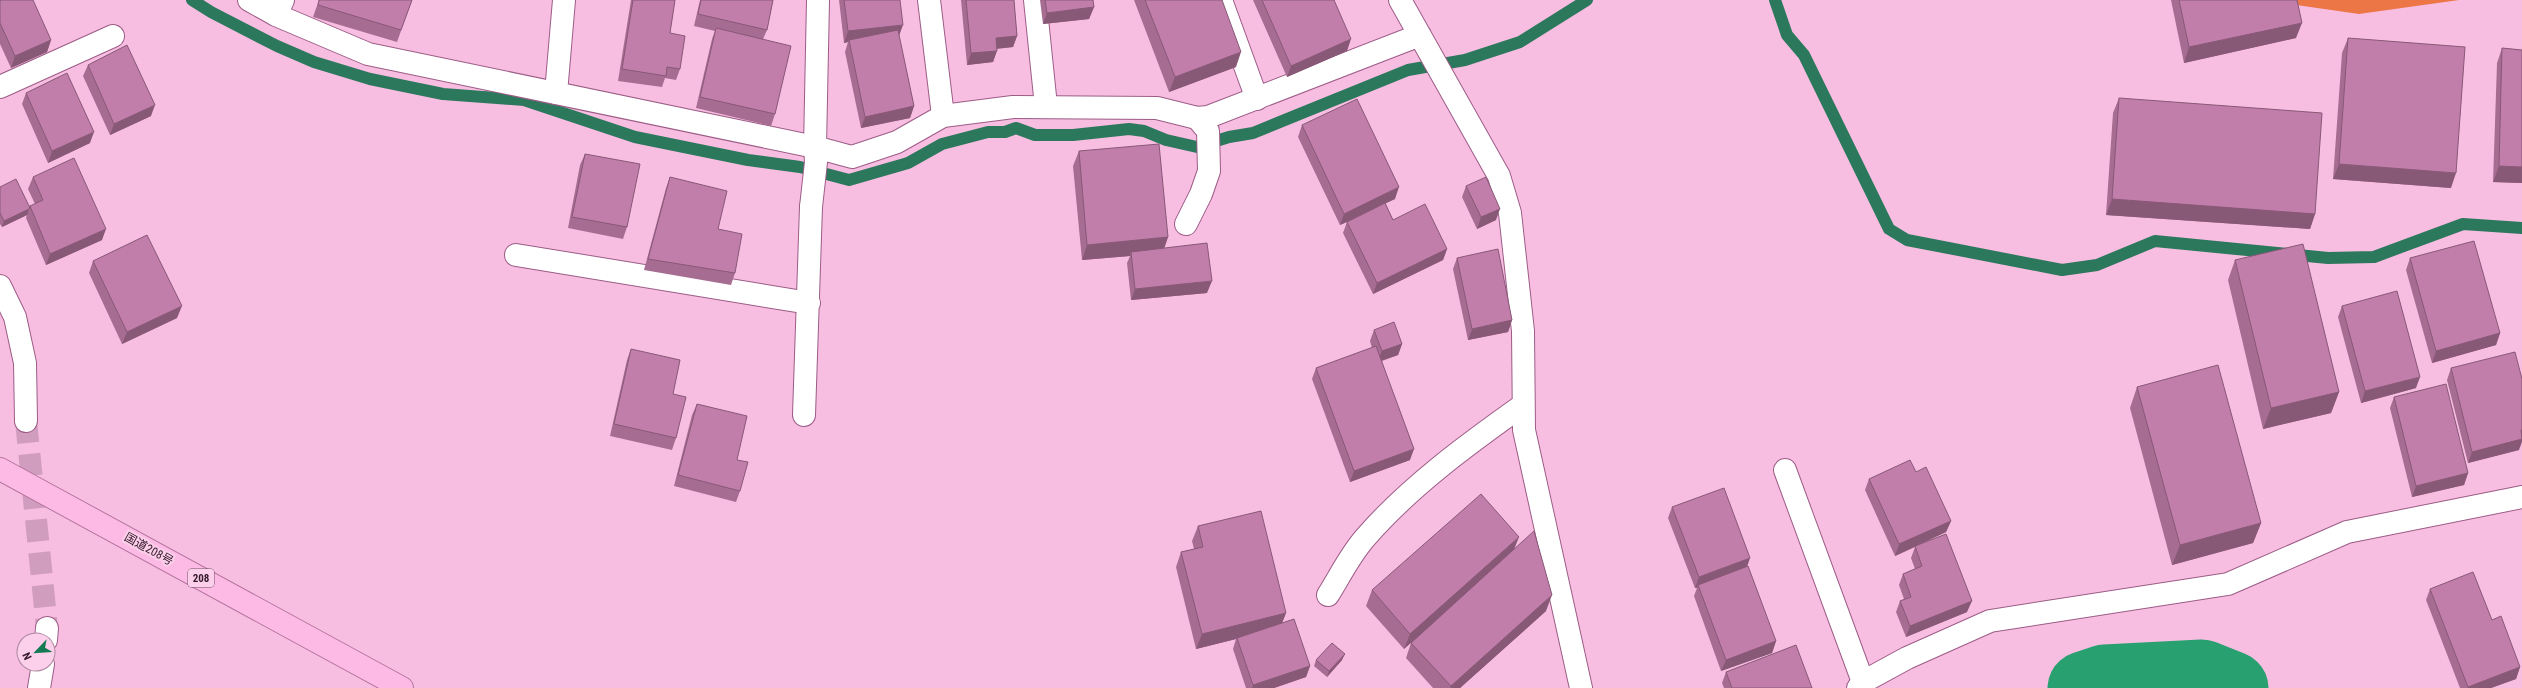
<svg xmlns="http://www.w3.org/2000/svg" width="2522" height="688" font-family="'Roboto Condensed','Noto Sans JP',sans-serif">
<style>
.forest{fill:#ed7647}
.lines{fill:none;stroke-linecap:round;stroke-linejoin:round}
.stream{stroke:#2c785c;stroke-width:12}
.river{stroke:#28a070;stroke-width:73}
.minor-tunnel{stroke:#d19dbe;stroke-width:22;stroke-dasharray:22 11;stroke-linecap:butt}
.service-casing{stroke:#9c5c86;stroke-width:24}
.minor-casing{stroke:#9c5c86;stroke-width:24}
.trunk-casing{stroke:#b6769f;stroke-width:24}
.service{stroke:#fff;stroke-width:22}
.minor{stroke:#fff;stroke-width:22}
.trunk{stroke:#fcbae4;stroke-width:22}
.wall{fill:#a76c92}
.shaded-wall{fill:#885877}
.building{fill:#c27eaa;stroke:#885877}
.labels{text-anchor:middle;dominant-baseline:central;stroke-width:4;stroke-linejoin:round;paint-order:stroke}
.shield{fill:#fcd0eb;stroke:#715165;stroke-width:1}
.shield-label{font-size:11px;font-weight:bold;fill:#351a2c}
.street-label{font-size:12px;fill:#351a2c;stroke:#fcd0eb}
</style>
<rect width="100%" height="100%" fill="#f8bee2"/>
<path class="forest" d="M2261 0H2459L2359 14Z"/>
<g class="lines">
<path class="stream" d="M192 0 211 12 277 46 314 62 370 79 443 94 524 100 635 137 748 160 800 167 849 180 908 163 942 144 988 132H1005L1016 128 1035 135H1073L1129 129 1144 131 1166 140 1197 147 1229 137 1253 133 1408 70 1465 60 1520 42 1587 0
M1775 0 1787 35 1804 55 1889 229 1907 240 2062 270 2097 265 2155 241 2328 258 2374 257 2463 224 2522 228"/>
<path class="river" d="M2084 688 2105 681 2202 676 2232 688"/>
<path class="minor-tunnel" d="M26 421 47 628"/>
<g class="service-casing">
<path id="service" d="M929 0 943 116
M1035 0 1046 106
M1221 0 1257 99
M276 15 283 0
M0 87 113 36
M556 93 564 0
M815 147 818 0
M1186 224 1201 194 1209 171 1208 131 1197 118
M516 255 809 303
M804 415 811 207
M1785 470 1863 682"/>
</g>
<g class="minor-casing">
<path id="minor" d="M249 0 276 15 368 54 815 147 852 157 897 142 943 116 1013 107 1157 108 1197 118 1208 117 1420 35
M1400 0 1499 176 1510 213 1523 331 1524 430 1581 688
M811 207 816 162 815 147
M0 286 15 317 25 363 26 421
M1328 595C1340 576 1350 555 1365 538 1409 487 1468 444 1523 405
M46 640 47 628
M39 688 43 664
M1858 688 1863 682 1907 658 1990 621 2228 584 2347 532 2522 497"/>
</g>
<g class="trunk-casing">
<path id="trunk" d="M0 469 402 688"/>
</g>
<use href="#service" class="service"/>
<use href="#minor" class="minor"/>
<use href="#trunk" class="trunk"/>
</g>
<path class="wall" d="M0 0 51 40 47 52 11 68 0 44Z
M319 0H412L397 42 313 17Z
M631 0H675L670 33 680 69 676 80 665 78 662 87 618 81Z
M700 0H773L767 30 763 39 775 114 771 126 696 108 712 39 715 31 694 26Z
M839 0H900L899 36 914 106 910 118 861 128 845 52 848 42 844 43Z
M961 0H1014L1017 36 1013 47 997 49 993 62 967 65Z
M1040 0H1093L1094 7 1089 19 1043 24Z
M1134 0H1222L1236 67 1169 92Z
M1253 0H1334L1347 51 1287 77Z
M2171 0H2297L2296 38 2184 63Z
M2348 38 2451 188 2333 179 2342 53Z
M2502 48 2522 50V183L2493 182 2497 63Z
M88 65 151 116 110 135 83 76Z
M26 93 90 143 48 163 22 104Z
M2119 98 2315 214 2310 229 2106 215 2113 113Z
M1302 125 1395 199 1385 203 1393 220 1447 249 1443 260 1373 294 1343 233 1347 222 1352 220 1340 225 1298 137Z
M1079 151 1168 237 1164 248 1207 293 1131 300 1127 263 1130 256 1082 260 1073 166Z
M585 154 627 227 623 239 568 228 580 165Z
M33 177 102 240 46 265 26 218 27 215 2 227 0 224V187L30 206 35 204 28 189Z
M670 177 735 273 731 285 644 270 666 188Z
M1466 186 1496 220 1477 229 1462 197Z
M1457 258 1512 320 1508 332 1468 340 1453 269Z
M2410 258 2500 333 2496 345 2432 363 2406 270Z
M2235 260 2339 392 2331 413 2263 429 2228 280Z
M93 261 177 318 122 344 89 273Z
M2342 306 2416 388 2361 403 2338 317Z
M1374 330 1402 344 1398 355 1382 361 1410 460 1350 482 1312 379 1316 368 1372 348 1370 341Z
M631 349 673 394 676 438 672 450 610 436 627 360Z
M2451 368 2519 450 2468 463 2447 380Z
M2137 387 2261 523 2253 543 2172 565 2130 408Z
M2394 397 2468 473 2464 485 2412 497 2390 408Z
M697 404 740 491 736 502 674 486 692 415Z
M1916 472 1951 521 1946 532 1918 545 1967 612 1906 637 1896 612 1900 601 1904 599 1899 585 1903 574 1915 569 1911 558 1915 547 1895 556 1865 490 1869 479Z
M1672 507 1776 641 1772 653 1721 671 1694 596 1697 588H1695L1668 518Z
M1198 526 1286 613 1282 623 1310 666 1306 677 1274 688H1246L1233 649 1236 639 1196 649 1176 567 1181 552 1194 549 1192 541Z
M1515 548 1546 611 1460 688H1433L1406 658 1411 643 1423 632 1404 649 1366 606 1372 590Z
M2430 589 2492 620 2520 667 2516 679 2491 688H2460L2426 600Z
M1316 660H1342L1327 677 1314 666Z
M1726 672 1812 688H1724L1722 683Z"/>
<path class="shaded-wall" d="M1094 7 1089 19 1043 24 1047 13Z
M2302 23 2296 38 2184 63 2189 47Z
M903 25 899 36 849 40 848 42 844 43 848 31Z
M1017 36 1013 47 992 49 996 38Z
M1351 39 1347 51 1287 77 1291 66Z
M51 40 47 52 11 68 15 56Z
M997 51 993 62 967 65 971 53Z
M1241 52 1236 67 1169 92 1175 77Z
M155 105 151 116 110 135 114 124Z
M914 106 910 118 861 128 865 117Z
M94 132 90 143 48 163 52 151Z
M2339 164 2456 173 2451 188 2333 179Z
M2499 166 2522 167V183L2493 182Z
M1399 187 1395 199 1340 225 1344 214Z
M2112 199 2315 214 2310 229 2106 215Z
M29 209 27 215 2 227 4 221Z
M1500 209 1496 220 1477 229 1481 217Z
M106 229 102 240 46 265 50 254Z
M1168 237 1163 252H1131L1130 256 1082 260 1087 245Z
M1447 249 1443 260 1373 294 1377 283Z
M1212 281 1207 293 1131 300 1135 289Z
M182 306 177 318 122 344 127 332Z
M1512 320 1508 332 1468 340 1472 329Z
M2500 333 2496 345 2432 363 2436 351Z
M1402 344 1398 355 1377 362 1382 351Z
M2420 377 2416 388 2361 403 2365 391Z
M2339 392 2331 413 2263 429 2271 408Z
M2522 430V442L2519 450 2468 463 2472 452Z
M1414 449 1410 460 1350 482 1354 471Z
M2468 473 2464 485 2412 497 2416 486Z
M1951 521 1946 532 1895 556 1899 544Z
M2261 523 2253 543 2172 565 2180 545Z
M1519 537 1513 552 1404 649 1410 634Z
M1750 558 1746 570 1698 585 1697 588H1695L1699 577Z
M1552 595 1546 611 1460 688H1450L1451 686Z
M1972 601 1967 612 1906 637 1910 626Z
M1286 613 1280 628 1237 638 1236 639 1196 649 1202 634Z
M1776 641 1772 653 1721 671 1726 660Z
M1345 654 1342 660 1327 677 1329 671Z
M1310 666 1306 677 1274 688H1252L1253 685Z
M2520 667 2516 679 2491 688H2468V687Z"/>
<path class="building" d="M0 0H33L51 40 15 56 0 23Z
M319 0H412L401 30 318 5Z
M633 0H675L670 33 685 36 680 69 667 67 666 76 622 69Z
M701 0H773L767 30 698 14Z
M844 0H900L903 25 848 31Z
M966 0H1014L1017 36 996 38 997 51 971 53Z
M1045 0H1093L1094 7 1047 13Z
M1145 0H1222L1241 52 1175 77Z
M1262 0H1334L1351 39 1291 66Z
M2179 0H2297L2302 23 2189 47Z
M716 28 791 46 775 114 700 97Z
M898 30 914 106 865 117 849 40Z
M2348 38 2465 47 2456 173 2339 164Z
M127 45 155 105 114 124 88 65Z
M2502 48 2522 50V167L2499 166Z
M67 73 94 132 52 151 26 93Z
M2119 98 2322 113 2315 214 2112 199Z
M1357 99 1399 187 1344 214 1302 125Z
M1159 144 1168 237 1087 245 1079 151Z
M585 154 640 164 627 227 572 217Z
M74 158 106 229 50 254 30 206 43 200 33 177Z
M670 177 727 191 718 229 742 234 735 273 648 259Z
M1486 177 1500 209 1481 217 1466 186Z
M16 179 30 208V206L29 209 4 221 0 213V187Z
M1385 203 1393 220 1425 204 1447 249 1377 283 1347 222Z
M147 235 182 306 127 332 93 261Z
M2474 241 2500 333 2436 351 2410 258Z
M1207 243 1212 281 1135 289 1131 252Z
M2303 244 2339 392 2271 408 2235 260Z
M1498 249 1512 320 1472 329 1457 258Z
M2397 291 2420 377 2365 391 2342 306Z
M1394 322 1402 344 1382 351 1374 330Z
M1376 346 1414 449 1354 471 1316 368Z
M631 349 680 360 673 394 686 397 676 438 614 424Z
M2515 352 2522 379V430H2521L2522 439 2472 452 2451 368Z
M2218 365 2261 523 2180 545 2137 387Z
M2446 384 2468 473 2416 486 2394 397Z
M697 404 747 416 737 460 748 462 740 491 678 475Z
M1910 460 1916 472 1926 467 1951 521 1899 544 1869 479Z
M1724 488 1750 558 1699 577 1672 507Z
M1481 494 1519 537 1410 634 1372 590Z
M1261 511 1286 613 1202 634 1181 552 1203 547 1198 526Z
M1534 531 1552 595 1451 686 1411 643Z
M1946 534 1972 601 1910 626 1900 601 1911 597 1903 574 1922 566 1915 546Z
M1748 566 1776 641 1726 660 1698 585Z
M2473 572 2492 620 2501 616 2520 667 2468 687 2430 589Z
M1294 619 1310 666 1253 685 1237 638Z
M1332 643 1345 654 1329 671 1316 660Z
M1796 645 1812 688H1732L1726 672Z"/>
<g class="labels">
<rect class="shield" x="188" y="569" width="26" height="18" rx="3"/>
<g class="shield-label">
<text x="201" y="578">208</text>
</g>
<g class="street-label">
<text transform="translate(149 549) rotate(29)">国道208号</text>
</g>
</g>
<g transform="translate(36 652) rotate(245)"><circle r="19" fill="#fcd0eb" stroke="#ac879f"/>
<path d="M0-3L7 15L0 10L-7 15Z" fill="#147a53"/>
<text y="-6" font-size="11" font-weight="bold" text-anchor="middle" fill="#351a2c">N</text>
</g>
</svg>
